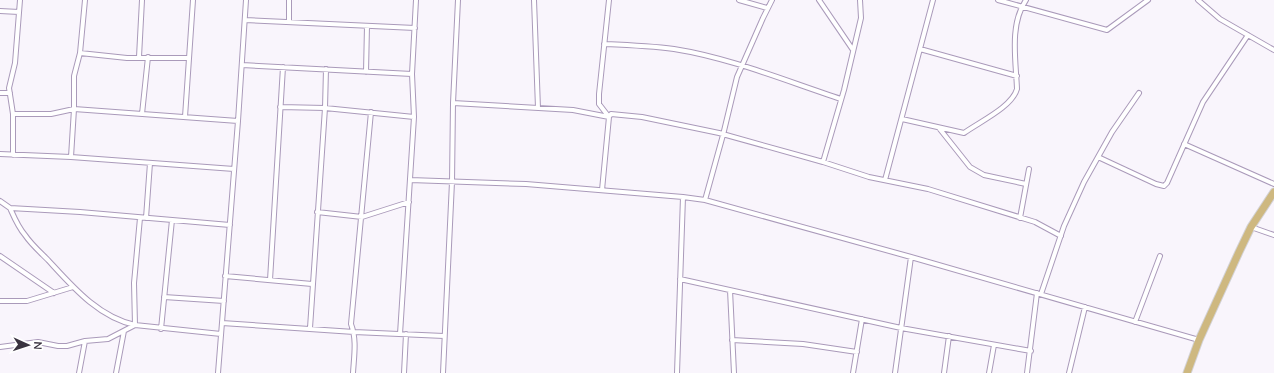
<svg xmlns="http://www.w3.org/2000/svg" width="1274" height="373" font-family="'Nunito Sans',sans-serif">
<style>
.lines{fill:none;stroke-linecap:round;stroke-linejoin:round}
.minor-casing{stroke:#aa9aba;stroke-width:6}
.primary-casing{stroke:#d3d2d5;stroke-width:9}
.minor{stroke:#fff;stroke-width:4}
.primary{stroke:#ceb880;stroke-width:7}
</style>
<rect width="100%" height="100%" fill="#f9f5fc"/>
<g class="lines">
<g class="minor-casing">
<path id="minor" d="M534 0 538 108
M739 0 767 8
M819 0 853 50
M998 0 1107 30 1148 0
M1198 0 1220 19 1274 50
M0 11 19 12
M245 20 415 28
M289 22V0
M604 44C627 45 651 46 674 49 731 58 786 81 841 99
M920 49 1017 76
M80 53 127 58H189
M139 57 142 0
M242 65 412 74
M366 72 367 26
M0 93H10
M453 103 573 110 609 117 611 114 642 117 719 133 823 162 869 177 928 189 1035 222 1061 236
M280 107 325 108 414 117
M13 114H51L74 109 238 121
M142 114 148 57
M185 117 193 0
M902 119 964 133C979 122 1012 107 1017 89 1016 61 1009 25 1026 0
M939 128 970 167 984 175 1026 184
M1184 144 1274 184
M0 154 71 157 234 169
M13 155V114L9 88 15 63 20 0
M71 157 74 109V76L80 53 85 0
M1098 157 1156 184 1164 186 1167 183 1203 102 1248 35
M823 162 844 90 861 18 860 0
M410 180 526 184 683 197
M885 180 933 0
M602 190 609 117 599 104V94L609 0
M705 200 723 135 737 77 763 18 772 0
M0 201 10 208 80 212 230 225
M10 208C14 217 18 227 25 235 31 244 40 252 48 260 72 286 98 317 135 325L221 334
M317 212 362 217 409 202
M146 218 150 163
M1020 218 1029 169
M1251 227 1274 235
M0 256 54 293
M225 276 312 284
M680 279 901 328 1031 351
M270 280 283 67
M730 290 734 373
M1041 294 1064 226 1084 182 1112 132 1139 93
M164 297 224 301
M0 301H27L73 287
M1135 322 1160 256
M222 323 354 332 444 336
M310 328 325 108 326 69
M161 329 172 220
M400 334 414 117 412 74 416 0
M732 340 803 344 857 352
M0 347 38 342 58 346H67L85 341 108 339 135 325 134 283 140 218
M79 373 85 341
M116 373 124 331
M218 373 238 121 246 0
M353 373C354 356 357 340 351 324L371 112
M404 373 406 334
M443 373 452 182 453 103 458 0
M677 373 683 197 705 200 911 257 1199 340
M853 373 862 319
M895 373 911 257
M944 373 949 336
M989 373 994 345
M1027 373 1037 293
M1069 373 1085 307"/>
</g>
<g class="primary-casing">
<path id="primary" d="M1187 373 1199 340 1239 252 1251 227 1274 192"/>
</g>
<use href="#minor" class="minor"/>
<use href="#primary" class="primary"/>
</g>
<g transform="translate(28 345) rotate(93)" stroke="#ffffff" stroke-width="3" paint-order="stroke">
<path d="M0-3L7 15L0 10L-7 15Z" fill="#39323f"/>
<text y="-6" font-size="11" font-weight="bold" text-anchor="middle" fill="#39323f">N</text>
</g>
</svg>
